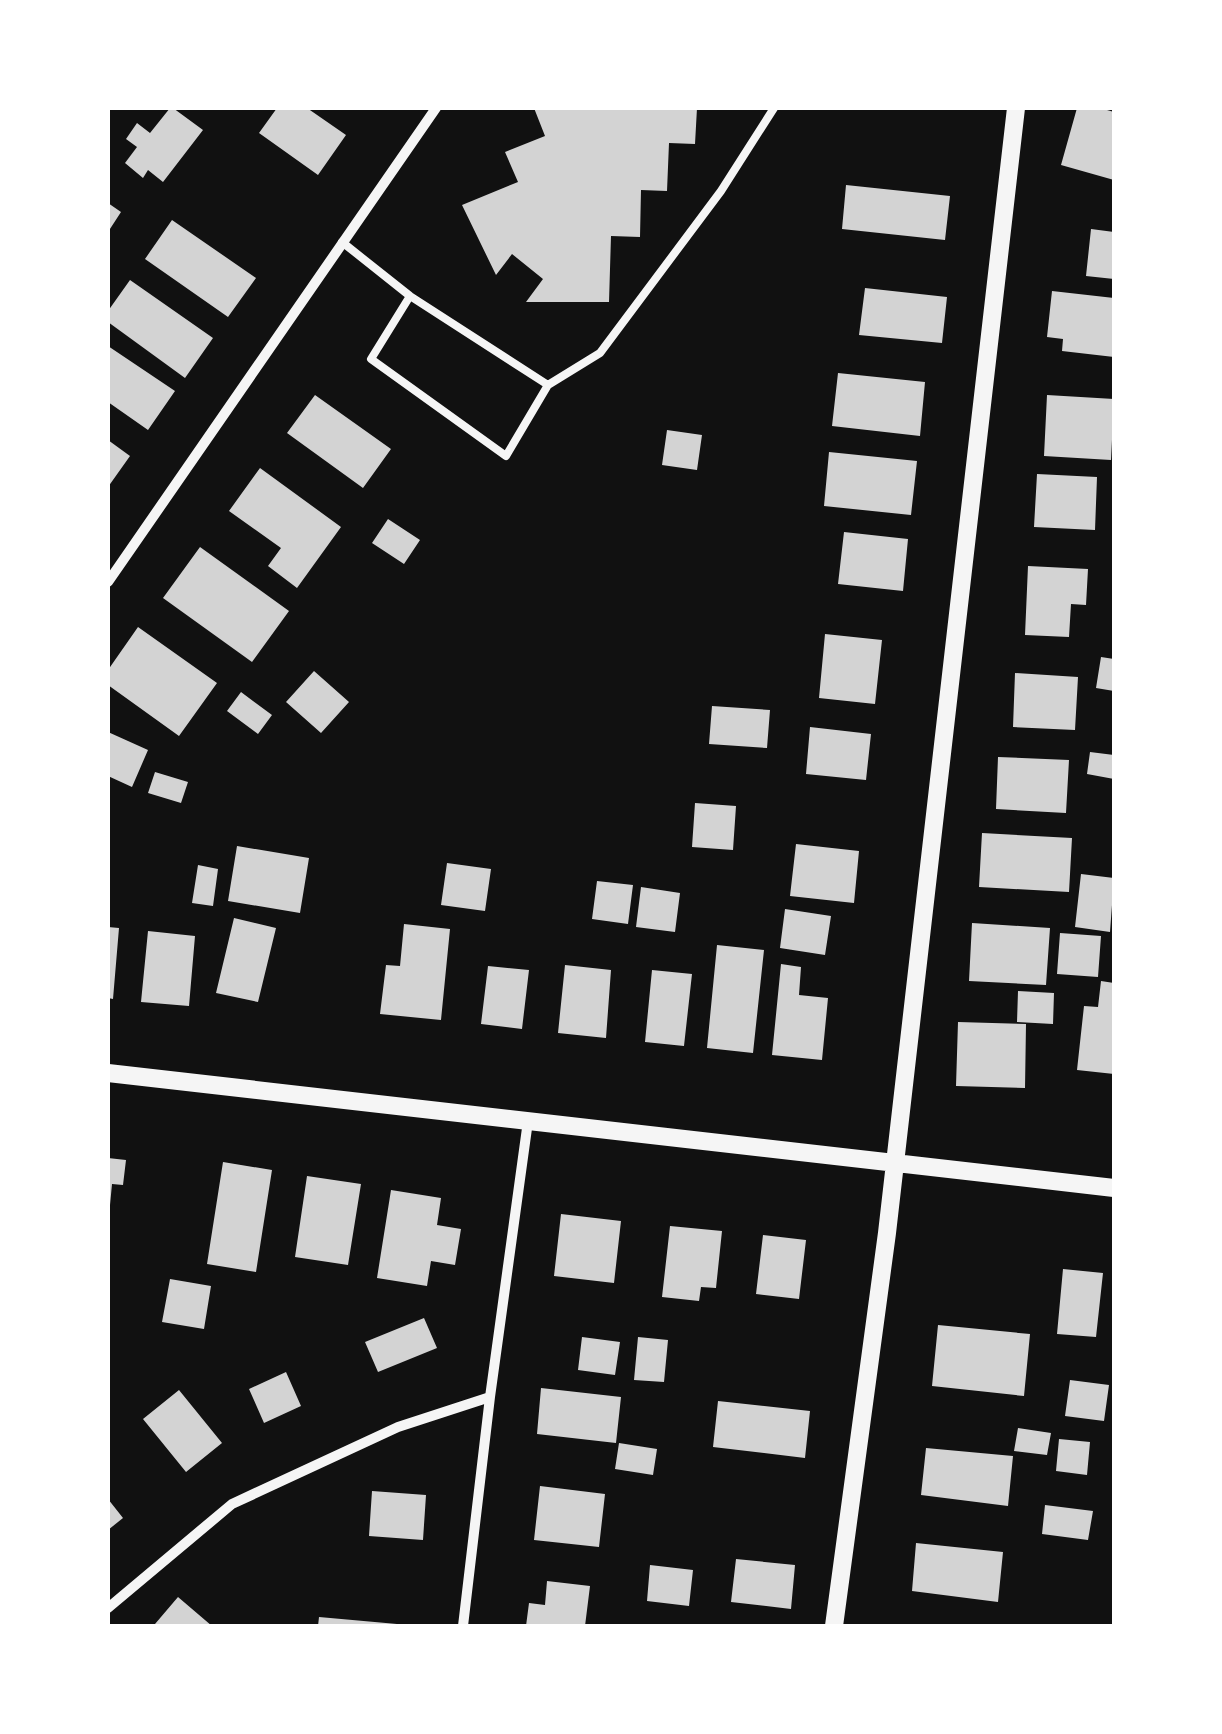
<svg xmlns="http://www.w3.org/2000/svg" width="1222" height="1734" font-family="Roboto,sans-serif">
<style>
.building{fill:#d3d3d3}
.lines{fill:none;stroke-linecap:round;stroke-linejoin:round}
.service{stroke:#f5f5f5;stroke-width:8}
.minor{stroke:#f5f5f5;stroke-width:10}
.tertiary{stroke:#f5f5f5;stroke-width:18}
</style>
<rect width="100%" height="100%" fill="#111"/>
<path class="building" d="M170 108H173L203 130 163 182 148 170 143 178 125 163 137 147 126 139 137 123 150 133Z
M277 108H307L346 135 318 175 259 133Z
M534 108H697L695 144 669 143 667 191 641 190 640 237 611 236 609 302H526L543 279 512 254 496 275 462 205 518 182 505 152 545 136Z
M1077 108H1100L1114 112V180L1061 165Z
M846 185 950 196 945 240 842 229Z
M108 203 121 212 108 232Z
M172 220 256 278 228 317 145 259Z
M1091 229 1114 232V279L1086 276Z
M130 280 213 338 185 378 108 322V311Z
M865 288 947 297 942 343 859 335Z
M1052 291 1114 298V357L1062 351 1063 339 1047 337Z
M108 346 175 391 148 430 108 402Z
M838 373 925 382 920 436 832 426Z
M315 395 391 449 363 488 287 433Z
M1047 395 1114 399 1111 460 1044 456Z
M667 430 702 435 697 470 662 465Z
M108 440 130 456 108 487Z
M829 452 917 461 911 515 824 506Z
M260 468 341 527 297 588 268 566 281 548 229 511Z
M1037 474 1097 477 1095 530 1034 527Z
M388 519 420 540 404 564 372 543Z
M844 532 908 539 903 591 838 584Z
M200 547 289 611 252 662 163 598Z
M1028 566 1088 569 1086 605 1071 604 1069 637 1025 635Z
M138 627 217 683 179 736 108 685V670Z
M825 634 882 640 875 704 819 698Z
M1101 657 1114 659V691L1096 688Z
M314 671 349 702 321 733 286 702Z
M1015 673 1078 677 1075 730 1013 727Z
M241 692 272 715 258 734 227 711Z
M712 706 770 710 767 748 709 744Z
M810 727 871 734 866 780 806 774Z
M108 732 148 750 132 787 108 776Z
M1090 752 1114 755V779L1087 774Z
M998 757 1069 760 1066 813 996 809Z
M155 772 188 782 181 803 148 793Z
M695 803 736 806 733 850 692 847Z
M982 833 1072 838 1069 892 979 887Z
M796 844 859 851 854 903 790 896Z
M237 846 309 858 300 913 228 901Z
M447 863 491 869 485 911 441 905Z
M198 865 218 869 213 906 192 903Z
M1081 874 1114 878 1110 932 1075 927Z
M597 881 633 885 628 924 592 919Z
M641 887 680 893 675 932 636 927Z
M785 909 831 916 825 955 780 948Z
M234 918 276 928 258 1002 216 993Z
M972 923 1050 928 1046 985 969 981Z
M404 924 450 929 441 1020 380 1014 386 965 400 966Z
M108 927 119 928 113 999 108 998Z
M148 931 195 936 189 1006 141 1002Z
M1060 933 1101 936 1098 977 1057 974Z
M717 945 764 950 753 1053 707 1048Z
M781 964 801 967 799 995 828 998 822 1060 772 1055Z
M565 965 611 970 606 1038 558 1033Z
M488 966 529 970 522 1029 481 1024Z
M652 970 692 974 684 1046 645 1042Z
M1101 981 1114 983V1074L1077 1070 1084 1006 1098 1007Z
M1018 991 1054 993 1053 1024 1017 1022Z
M958 1022 1026 1024 1025 1088 956 1086Z
M108 1158 126 1160 123 1185 112 1184 110 1205H108Z
M223 1162 272 1170 256 1272 207 1264Z
M307 1176 361 1184 348 1265 295 1257Z
M391 1190 441 1198 437 1225 461 1229 455 1265 431 1261 427 1286 377 1278Z
M561 1214 621 1221 614 1283 554 1276Z
M670 1226 722 1231 716 1288 701 1287 699 1301 662 1297Z
M763 1235 806 1240 799 1299 756 1294Z
M1063 1269 1103 1273 1096 1337 1057 1334Z
M170 1279 211 1286 204 1329 162 1322Z
M424 1318 437 1348 378 1372 365 1342Z
M938 1325 1030 1334 1024 1396 932 1386Z
M582 1337 620 1342 615 1375 578 1370Z
M638 1337 668 1340 664 1382 634 1380Z
M286 1372 301 1406 264 1423 249 1389Z
M1070 1380 1109 1385 1104 1421 1065 1416Z
M541 1388 621 1397 616 1443 537 1434Z
M179 1390 222 1443 186 1472 143 1419Z
M718 1401 810 1411 805 1458 713 1447Z
M1018 1428 1051 1433 1047 1455 1014 1451Z
M1059 1439 1090 1442 1087 1475 1056 1471Z
M619 1443 657 1449 653 1475 615 1469Z
M926 1448 1013 1456 1008 1506 921 1495Z
M540 1486 605 1494 599 1547 534 1540Z
M372 1491 426 1495 423 1540 369 1536Z
M108 1499 123 1518 108 1530Z
M1045 1505 1093 1511 1088 1540 1042 1534Z
M916 1543 1003 1552 998 1602 912 1591Z
M736 1559 795 1565 791 1609 731 1602Z
M650 1565 693 1570 689 1606 647 1601Z
M547 1581 590 1586 585 1626H526L529 1603 545 1605Z
M178 1597 212 1626H157L155 1624Z
M319 1617 397 1624V1626H318Z"/>
<g class="lines">
<path class="service" d="M342 242 410 296 548 385 600 353 721 191 774 108
M410 296 371 359 506 456 548 385"/>
<path class="minor" d="M108 582 436 108
M108 1608 232 1504 398 1427 490 1397
M463 1626 490 1397 528 1121"/>
<path class="tertiary" d="M108 1073 1114 1188
M834 1626 887 1233 1016 108"/>
</g>
<rect width="1222" height="1734" fill="none" stroke="#ffffff" stroke-width="220"/>
</svg>
